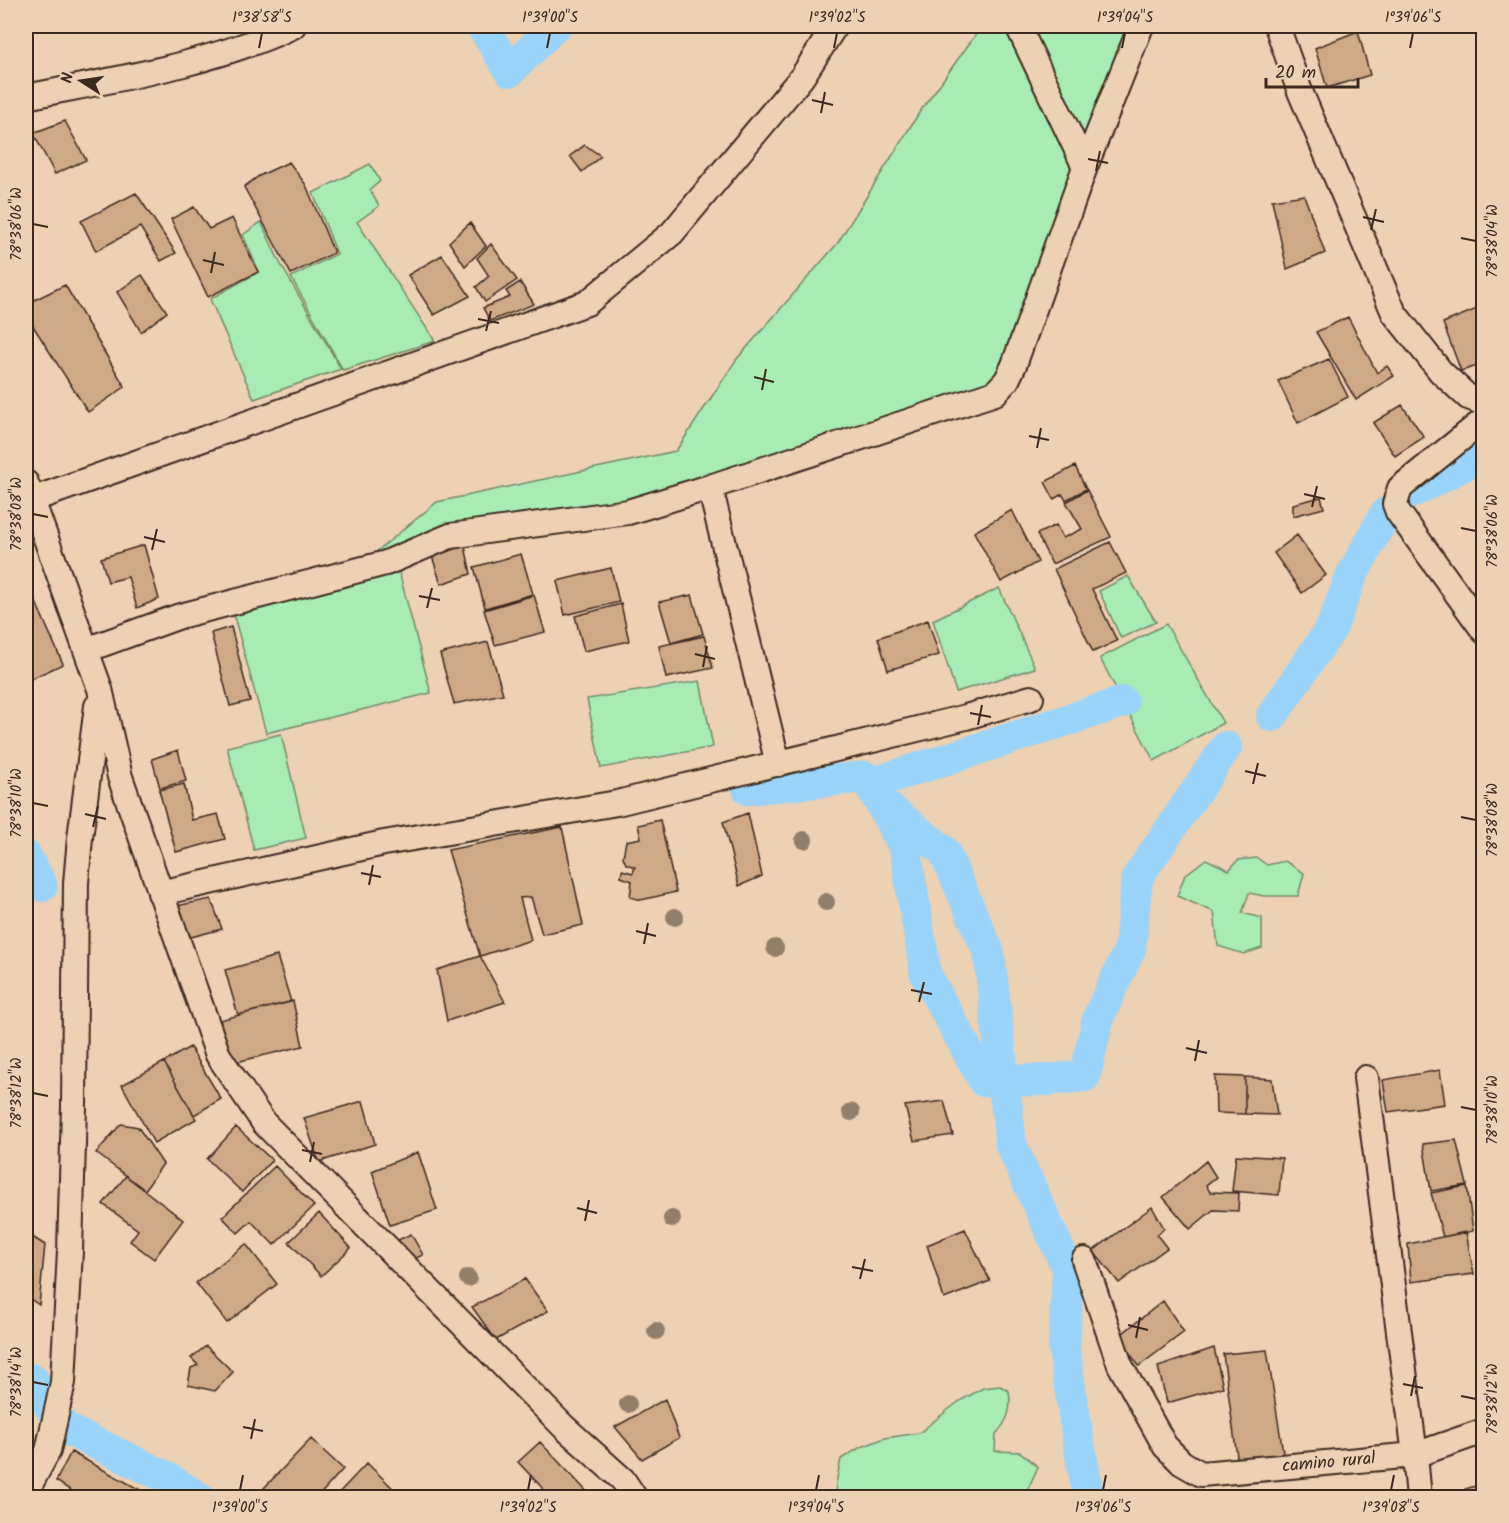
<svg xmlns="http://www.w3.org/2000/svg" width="1509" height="1523" font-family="Kalam,sans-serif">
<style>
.green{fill:#a8ebb5;stroke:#728a6a;stroke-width:1.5}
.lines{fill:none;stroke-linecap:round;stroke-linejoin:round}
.canal{stroke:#9bd4fb;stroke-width:32}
.building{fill:#cda986;stroke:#3b2a1e;stroke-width:1.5}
.minor-casing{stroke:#3b2a1e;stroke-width:28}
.minor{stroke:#ecd1b3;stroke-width:24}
.tree{fill:#918069}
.ticks{fill:none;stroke:#3b2a1e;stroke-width:2}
.labels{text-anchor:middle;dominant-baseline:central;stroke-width:4.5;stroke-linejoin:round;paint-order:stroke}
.street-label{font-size:18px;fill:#3b2a1e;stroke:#ecd1b3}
.neatline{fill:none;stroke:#3b2a1e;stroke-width:2}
.ticks-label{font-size:15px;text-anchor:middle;fill:#3b2a1e}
</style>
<rect width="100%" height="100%" fill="#ecd1b3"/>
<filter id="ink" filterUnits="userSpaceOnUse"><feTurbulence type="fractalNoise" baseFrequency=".0167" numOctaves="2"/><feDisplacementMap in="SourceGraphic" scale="12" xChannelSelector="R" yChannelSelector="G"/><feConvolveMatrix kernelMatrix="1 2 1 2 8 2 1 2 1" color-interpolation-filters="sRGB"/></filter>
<g filter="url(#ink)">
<path class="green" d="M982 26H1132L994 380 985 393 718 479 365 561 437 502 676 451 736 360 837 244 919 113Z
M370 164 380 181 370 190 379 206 357 222 435 341 343 370 291 277 337 254 313 193Z
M261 222 280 263 341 369 254 399 210 299 259 272 243 235Z
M399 572 431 693 266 733 234 616Z
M1128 576 1156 622 1121 638 1099 591Z
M999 588 1035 668 956 692 933 620Z
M1166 624 1223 723 1154 761 1100 658Z
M700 681 713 747 601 768 587 699Z
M281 734 306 838 254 850 227 747Z
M1257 858 1267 865 1285 861 1304 873 1298 896H1264L1249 893 1242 913 1262 918V948L1244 954 1218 946 1214 912 1177 896 1185 875 1206 859 1229 870 1238 860Z
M1000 1386 1009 1391C1012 1409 1008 1421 996 1434L995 1451 1020 1452 1038 1467 1024 1497H971L963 1492 943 1498 837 1497 836 1483 841 1459 859 1448 885 1438 919 1433 958 1402 983 1388Z"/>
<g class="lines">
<path class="canal" d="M482 26 510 71 555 26
M1410 493 1484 455
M1123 702 870 784 905 848 926 975 984 1081 1047 1080 1085 1076 1098 1018 1130 949 1137 878 1226 747
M1272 716 1332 627 1351 577 1386 513
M748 789 865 777 880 801 944 851 989 953 1011 1145 1068 1269 1064 1348 1078 1439 1089 1498
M26 856 42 886
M26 1378 33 1380 64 1428 166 1477 200 1498"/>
</g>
<path class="building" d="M1358 31 1370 75 1327 88 1315 48Z
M65 121 86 160 55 174 33 133Z
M585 145 601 156 582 172 570 156Z
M289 162 306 185 334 253 291 274 244 187 259 176Z
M136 193 176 253 161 261 140 227 96 251 81 221Z
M1304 195 1325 253 1287 269 1272 200Z
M194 207 209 229 232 218 258 272 208 297 171 219Z
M470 223 486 246 465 266 449 242Z
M491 244 517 280 485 302 476 287 489 276 477 258Z
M442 255 470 296 434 315 408 275Z
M142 275 167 312 141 332 117 292Z
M520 282 534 304 490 321 483 308 510 297 506 291Z
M65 285 125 387 88 412 26 315V304Z
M1484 306V364L1461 371 1443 323Z
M1348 317 1377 373 1387 366 1394 376 1356 400 1316 332Z
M1329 359 1348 397 1298 423 1278 381Z
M1402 405 1424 437 1395 456 1373 423Z
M1075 466 1086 489 1066 500 1062 494 1054 499 1045 482Z
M1087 490 1111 537 1052 564 1037 534 1056 525 1063 538 1082 529 1066 502Z
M1321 497 1324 508 1293 516V504Z
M1012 510 1038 562 1001 582 974 532Z
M1297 535 1326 575 1302 593 1274 553Z
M1110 542 1126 573 1092 589 1117 641 1093 652 1054 569Z
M144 545 159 599 137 608 128 577 108 582 101 558Z
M465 546 471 574 441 584 432 556Z
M521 554 533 594 485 608 474 567Z
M611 568 619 602 565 615 557 581Z
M27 582 63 664 26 681V582Z
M534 595 545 632 495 645 484 610Z
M692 595 703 634 671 643 659 602Z
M621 604 629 641 584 651 575 616Z
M928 620 939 655 888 670 878 638Z
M231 627 250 701 230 706 211 633Z
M704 636 713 668 666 678 659 646Z
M488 642 503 694 454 704 440 654Z
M178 750 186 781 160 788 152 759Z
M184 784 192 820 218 814 225 839 176 852 159 790Z
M748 813 762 876 739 886 723 822Z
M660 820 676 892 641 900 630 897 632 881 621 877 622 870 633 873 635 867 626 864 623 857 626 841 641 838 638 825Z
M562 827 583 925 542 934 531 897 520 898 531 940 480 956 448 850Z
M211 899 222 929 187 938 171 907Z
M277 956 291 1002 238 1015 225 970Z
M480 956 505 1002 447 1021 437 970Z
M293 1001 303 1046 232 1063 220 1020Z
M190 1047 221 1099 194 1115 164 1062Z
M164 1062 196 1119 154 1143 122 1085Z
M1440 1070 1445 1104 1388 1112 1383 1080Z
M1215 1076 1245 1077V1114L1216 1113Z
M1245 1077 1272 1079 1277 1115 1245 1114Z
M363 1101 375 1144 319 1162 304 1118Z
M944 1101 953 1135 914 1141 905 1106Z
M121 1124 138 1127 163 1164 145 1190 96 1153Z
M236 1127 272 1160 242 1192 207 1159Z
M1456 1140 1467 1185 1431 1191 1423 1144Z
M418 1152 437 1210 390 1225 372 1171Z
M1236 1155 1282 1158 1279 1195 1232 1191Z
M1206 1161 1216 1177 1206 1185 1210 1192 1239 1193 1238 1211 1213 1210 1190 1229 1163 1197Z
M275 1166 314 1206 274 1245 251 1221 238 1233 222 1217Z
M126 1176 183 1220 154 1259 130 1241 138 1230 103 1204Z
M1467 1186 1473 1231 1443 1237 1431 1193Z
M1152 1207 1164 1228 1157 1235 1167 1248 1119 1283 1093 1251Z
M319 1213 351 1248 321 1276 289 1242Z
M965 1229 990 1281 944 1299 927 1245Z
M1466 1232 1474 1274 1411 1282 1408 1244Z
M26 1233 45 1245 39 1305 26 1296Z
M411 1234 423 1255 409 1261 398 1240Z
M246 1244 277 1284 227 1323 196 1283Z
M525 1279 548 1311 496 1340 472 1307Z
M1163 1301 1184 1332 1139 1366 1118 1337Z
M206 1346 233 1372 215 1391 188 1385 191 1368 198 1365 191 1358Z
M1214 1348 1223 1387 1167 1403 1158 1367Z
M1267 1350 1284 1459 1238 1464 1223 1354Z
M665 1399 679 1438 642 1459 615 1427Z
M311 1439 343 1469 317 1498H275L264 1488Z
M540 1442 593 1498H552L518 1462Z
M71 1452 144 1492 141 1498H82L56 1481Z
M367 1463 403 1498H334Z
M1476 1486 1480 1498H1467L1465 1489Z"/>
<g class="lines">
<g class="minor-casing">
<path id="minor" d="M1018 26 1085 167
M1277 26 1299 89 1394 313 1441 372 1468 397 1484 403
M26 97C116 79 209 65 293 26
M1484 420 1400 488 1395 504 1398 512 1484 631
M26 483 100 689 120 777 218 1055 264 1123 564 1427 623 1480 635 1498
M710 487 778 764
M31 500 587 303 672 233 802 77 835 26
M86 650 180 616 386 563 450 536 628 512 710 487 995 393 1007 380 1014 365 1085 167 1141 26
M160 893 384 843 617 803 966 717 1031 698
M1366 1078 1415 1455 1484 1431
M1084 1260 1120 1365 1165 1446 1182 1463 1201 1474 1415 1455 1419 1498
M26 1492 48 1451 63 1382 70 1251 74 1106 76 883 80 838 97 706"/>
</g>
<use href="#minor" class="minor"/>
</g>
<g class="tree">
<circle cx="804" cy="840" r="9"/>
<circle cx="826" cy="902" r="9"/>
<circle cx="675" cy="917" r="9"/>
<circle cx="775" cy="948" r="9"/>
<circle cx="851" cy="1112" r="9"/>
<circle cx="672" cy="1219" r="9"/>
<circle cx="468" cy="1278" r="9"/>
<circle cx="656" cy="1331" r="9"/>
<circle cx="628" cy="1404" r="9"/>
</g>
</g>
<path class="ticks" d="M259 48 262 33M547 48 550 33M834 48 837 33M1122 48 1125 33M1410 48 1413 33M812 100 833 105M821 113 825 92M1088 159 1108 163M1096 171 1100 151M1363 217 1384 222M33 224 48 227M1371 230 1376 209M1461 238 1476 241M203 260 224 265M211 273 215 252M478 319 499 323M486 331 491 311M754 377 774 382M762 390 766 369M1029 436 1049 440M1037 448 1041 428M1304 494 1325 499M1312 507 1317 486M33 514 48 517M1461 528 1476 531M144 537 165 542M152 550 157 529M419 596 440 600M427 608 432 588M695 654 715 659M703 667 707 646M970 713 991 717M978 725 982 705M1245 771 1266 776M1253 784 1258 763M33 803 48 806M85 814 106 819M1461 817 1476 820M93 827 98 806M361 873 381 877M369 885 373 865M636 931 656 936M644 944 648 923M911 990 932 994M919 1002 924 982M1186 1048 1207 1053M1195 1061 1199 1040M33 1093 48 1096M1461 1107 1476 1110M302 1150 322 1154M310 1162 314 1142M577 1208 597 1213M585 1221 589 1200M852 1267 873 1271M860 1279 865 1259M1128 1325 1148 1330M1136 1338 1140 1317M33 1382 48 1385M1403 1384 1423 1388M1411 1396 1415 1376M1461 1396 1476 1399M243 1427 263 1431M251 1439 255 1419M240 1490 243 1475M528 1490 531 1475M816 1490 819 1475M1103 1490 1106 1475M1391 1490 1394 1475"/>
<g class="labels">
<g class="street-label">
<text transform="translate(1329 1463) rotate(-5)">camino rural</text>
</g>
</g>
<rect width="1509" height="1523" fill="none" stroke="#ecd1b3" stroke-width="66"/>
<g transform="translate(81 81) rotate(282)" stroke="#ecd1b3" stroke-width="4.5" paint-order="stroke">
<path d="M0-4.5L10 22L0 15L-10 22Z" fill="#3b2a1e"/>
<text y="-9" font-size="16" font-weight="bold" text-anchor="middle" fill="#3b2a1e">N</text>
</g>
<path d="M1266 78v9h92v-9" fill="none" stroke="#3b2a1e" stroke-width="3"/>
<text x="1275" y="78" font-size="18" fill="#3b2a1e" stroke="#ecd1b3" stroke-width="4.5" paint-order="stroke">20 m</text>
<rect x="33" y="33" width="1443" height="1457" class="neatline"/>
<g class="ticks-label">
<text x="262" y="22">1°38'58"S</text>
<text x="550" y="22">1°39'00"S</text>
<text x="837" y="22">1°39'02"S</text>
<text x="1125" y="22">1°39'04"S</text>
<text x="1413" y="22">1°39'06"S</text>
<text transform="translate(16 224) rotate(-90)" y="5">78°38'06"W</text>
<text transform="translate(1492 241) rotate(-90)" y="5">78°38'04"W</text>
<text transform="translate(16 514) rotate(-90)" y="5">78°38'08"W</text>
<text transform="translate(1492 531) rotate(-90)" y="5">78°38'06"W</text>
<text transform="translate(16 803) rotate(-90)" y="5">78°38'10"W</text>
<text transform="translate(1492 820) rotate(-90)" y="5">78°38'08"W</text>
<text transform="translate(16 1093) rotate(-90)" y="5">78°38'12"W</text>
<text transform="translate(1492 1110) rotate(-90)" y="5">78°38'10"W</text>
<text transform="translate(16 1382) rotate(-90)" y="5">78°38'14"W</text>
<text transform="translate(1492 1399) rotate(-90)" y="5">78°38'12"W</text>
<text x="240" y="1512">1°39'00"S</text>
<text x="528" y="1512">1°39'02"S</text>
<text x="816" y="1512">1°39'04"S</text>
<text x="1103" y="1512">1°39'06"S</text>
<text x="1391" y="1512">1°39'08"S</text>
</g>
</svg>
